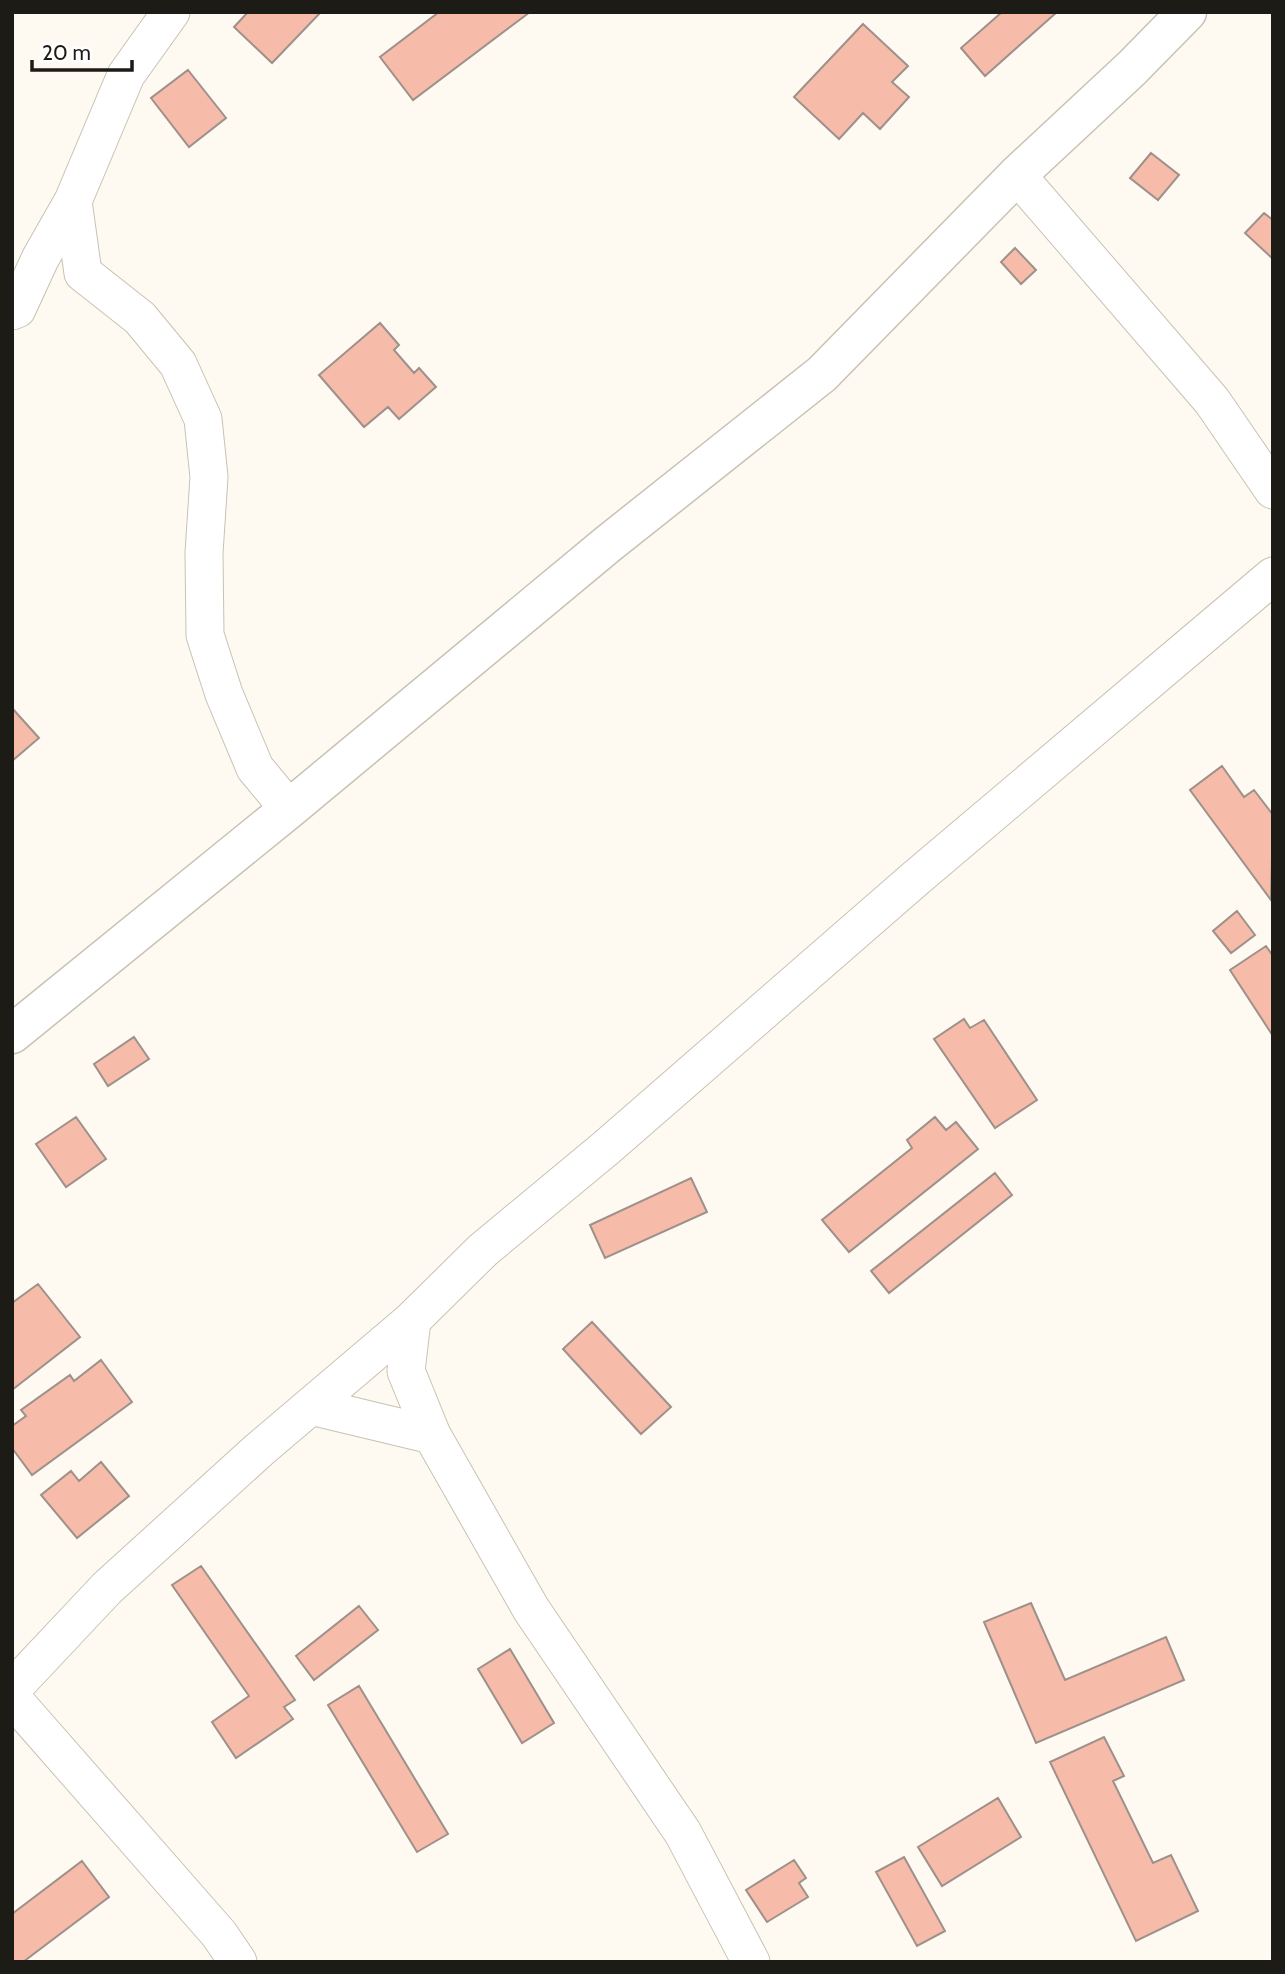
<svg xmlns="http://www.w3.org/2000/svg" width="1285" height="1974" font-family="Cabin,sans-serif">
<style>
.building{fill:#f6bca9;stroke:#9e908a;stroke-width:2}
.lines{fill:none;stroke-linecap:round;stroke-linejoin:round}
.minor-casing{stroke:#c8c2b4;stroke-width:39}
.tertiary-casing{stroke:#c8c2b4;stroke-width:41}
.minor{stroke:#fff;stroke-width:37}
.tertiary{stroke:#fff;stroke-width:38}
</style>
<rect width="100%" height="100%" fill="#fefaf2"/>
<path class="building" d="M248 12H321L272 63 234 27Z
M439 12H530L413 100 380 57Z
M1002 12H1057L985 76 961 48Z
M863 24 908 66 892 82 909 97 880 129 863 113 839 139 794 97Z
M188 70 226 118 189 147 151 98Z
M1151 153 1179 175 1158 200 1130 178Z
M1264 213 1273 220V259L1245 233Z
M1015 248 1036 270 1021 284 1001 262Z
M380 323 399 345 394 350 414 373 419 368 436 387 399 419 388 407 364 427 319 375Z
M12 708 39 738 12 761Z
M1222 766 1244 797 1254 790 1273 815 1271 900 1190 790Z
M1237 911 1255 935 1231 953 1213 931Z
M1266 946 1273 956V1036L1230 970Z
M964 1019 970 1028 984 1020 1037 1100 995 1128 934 1039Z
M134 1037 149 1059 108 1086 94 1064Z
M76 1117 106 1159 66 1187 36 1144Z
M935 1117 946 1130 956 1122 978 1149 849 1252 822 1220 912 1148 907 1140Z
M995 1173 1012 1195 889 1293 871 1271Z
M691 1178 707 1212 605 1258 590 1225Z
M38 1284 80 1337 12 1390V1303Z
M592 1322 671 1407 641 1434 563 1349Z
M101 1360 132 1402 32 1475 12 1448V1426L26 1416 21 1410 70 1375 74 1381Z
M101 1462 129 1496 77 1538 41 1495 71 1471 79 1481Z
M201 1566 295 1700 284 1707 293 1719 236 1758 212 1722 249 1696 172 1585Z
M1031 1603 1065 1680 1166 1637 1184 1680 1036 1743 984 1622Z
M359 1606 378 1630 314 1680 296 1656Z
M510 1649 554 1723 522 1743 478 1669Z
M359 1686 448 1834 417 1852 328 1705Z
M1104 1737 1124 1776 1113 1781 1153 1863 1171 1855 1198 1911 1136 1941 1050 1762Z
M998 1798 1021 1837 942 1886 918 1847Z
M904 1857 945 1931 917 1946 876 1872Z
M794 1860 806 1878 799 1883 808 1897 767 1922 746 1890Z
M82 1861 109 1897 23 1962H12V1914Z"/>
<g class="lines">
<g class="minor-casing">
<path id="minor" d="M1017 175 1212 401 1273 490
M73 201 83 273 140 318 178 364 203 419 209 477 204 553 205 635 224 694 255 768 289 809
M12 311 17 309 40 259 73 201 126 75 171 12
M412 1320 406 1371 432 1435 531 1609 683 1833 751 1962
M311 1406 432 1435
M12 1689 107 1588 259 1450 412 1320 483 1250 606 1148 916 878 1273 576
M12 1698 219 1934 238 1962"/>
</g>
<g class="tertiary-casing">
<path id="tertiary" d="M12 1034 289 809 608 544 822 374 1017 175 1132 68 1187 12"/>
</g>
<use href="#minor" class="minor"/>
<use href="#tertiary" class="tertiary"/>
</g>
<rect width="1285" height="1974" fill="none" stroke="#1d1b16" stroke-width="28"/>
<path d="M32 60v10h100v-10" fill="none" stroke="#1d1b16" stroke-width="3.5"/>
<text x="42" y="60" font-size="21" fill="#1d1b16" stroke="#ffffff" stroke-width="5" paint-order="stroke">20 m</text>
</svg>
